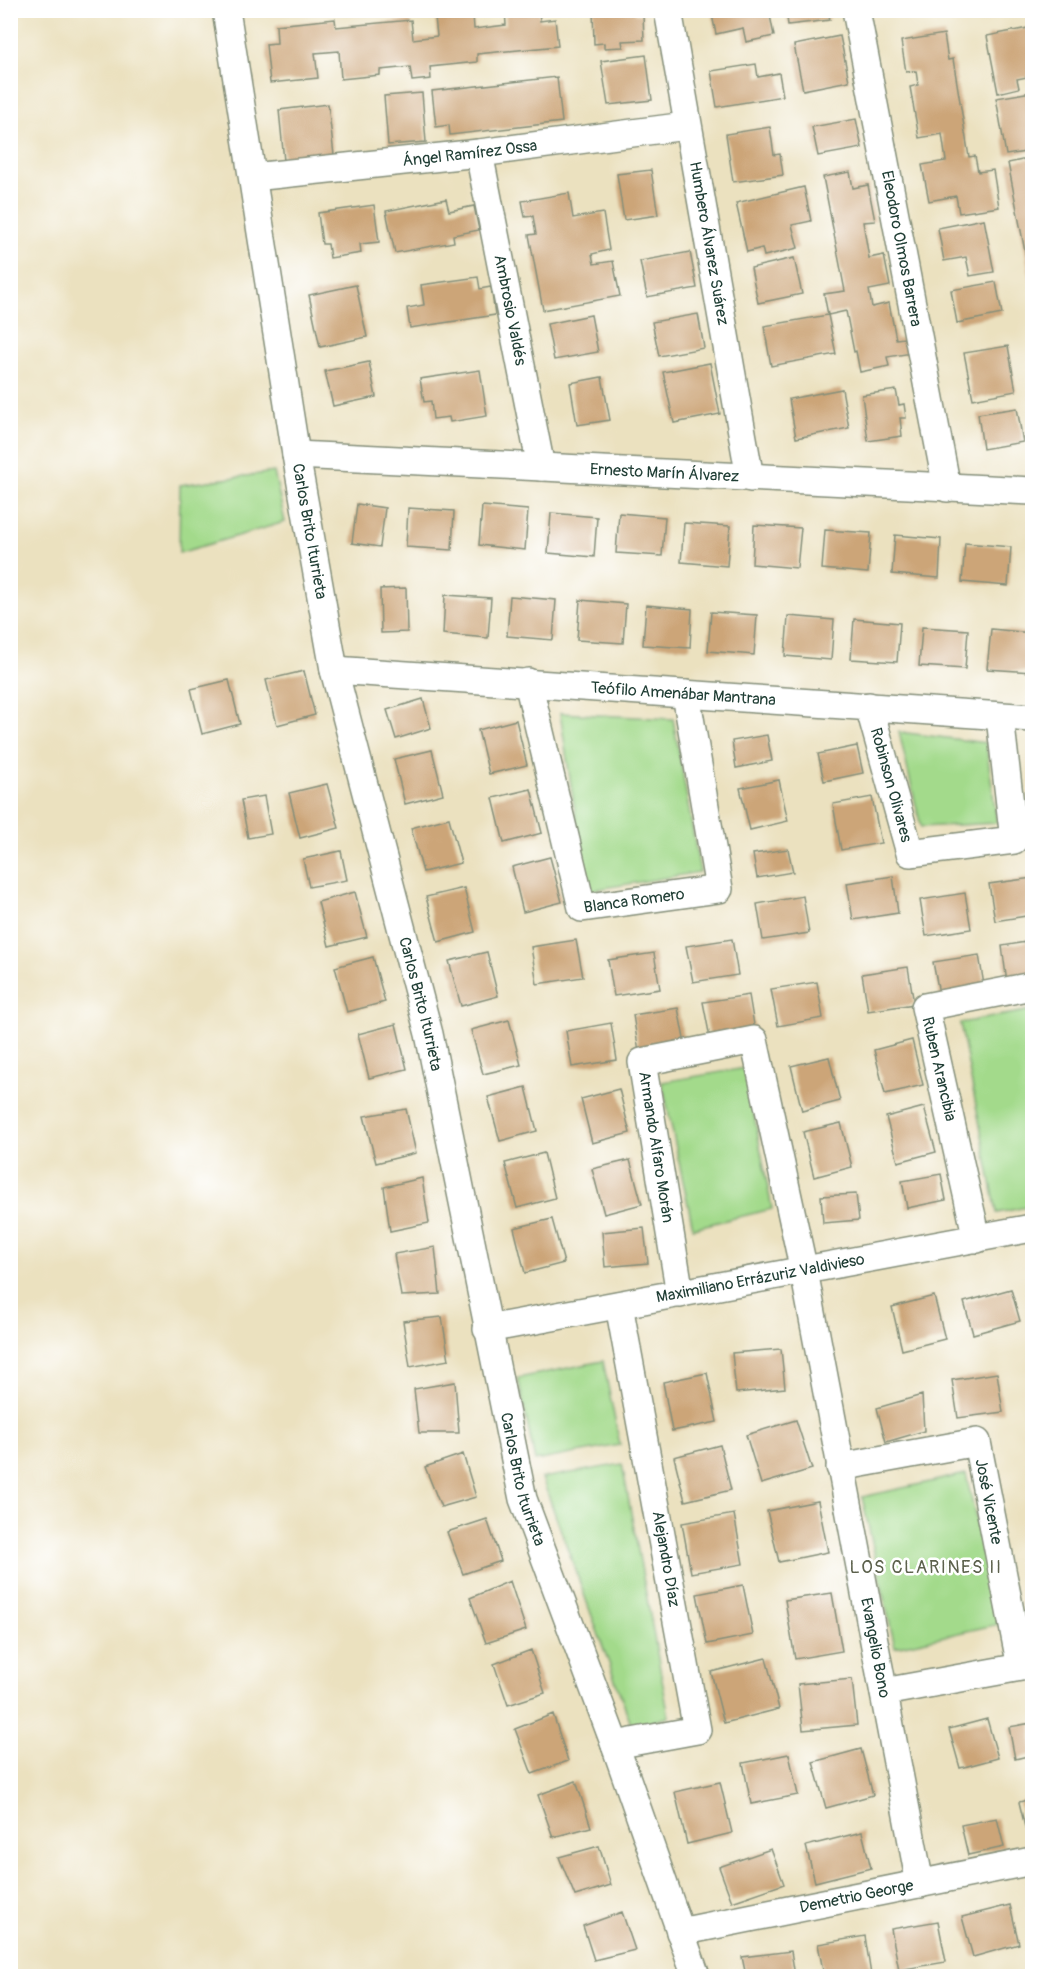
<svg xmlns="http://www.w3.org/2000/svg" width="1043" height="1987" font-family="Pangolin,sans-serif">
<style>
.green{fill:#a3da8b;stroke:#618c60;stroke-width:1.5}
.building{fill:#cca578}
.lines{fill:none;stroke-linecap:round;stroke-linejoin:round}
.street-casing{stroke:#858f7a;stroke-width:30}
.street{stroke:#fff;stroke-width:27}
.labels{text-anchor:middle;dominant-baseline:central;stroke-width:5;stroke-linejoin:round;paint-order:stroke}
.street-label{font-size:16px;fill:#1f3d34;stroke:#fff}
.neighbourhood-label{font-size:18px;letter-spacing:1.5px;fill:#5c614c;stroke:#fff}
</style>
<rect width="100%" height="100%" fill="#fff"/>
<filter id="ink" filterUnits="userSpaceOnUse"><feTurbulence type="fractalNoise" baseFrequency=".0167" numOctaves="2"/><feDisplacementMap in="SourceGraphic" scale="12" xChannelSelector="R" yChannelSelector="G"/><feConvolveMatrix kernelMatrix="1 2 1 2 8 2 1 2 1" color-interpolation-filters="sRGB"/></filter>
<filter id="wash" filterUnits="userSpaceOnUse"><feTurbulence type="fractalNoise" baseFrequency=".008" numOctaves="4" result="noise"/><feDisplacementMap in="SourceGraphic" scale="24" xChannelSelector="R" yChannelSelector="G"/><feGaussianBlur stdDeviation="1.35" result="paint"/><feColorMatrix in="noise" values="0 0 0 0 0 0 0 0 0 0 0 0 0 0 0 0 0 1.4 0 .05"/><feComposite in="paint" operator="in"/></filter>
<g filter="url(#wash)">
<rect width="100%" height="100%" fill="#ebe1bf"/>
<path class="green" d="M274 472 285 522 179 553 180 485Z
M560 713 673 719 700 872 587 891Z
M899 732 986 743 997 823 921 827Z
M1032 1010V1206L997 1213 960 1023Z
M745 1068 772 1209 693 1228 662 1082Z
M603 1361 620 1445 535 1461 518 1378Z
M622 1464 669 1717 632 1727 542 1478Z
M966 1474 999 1624 895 1647 862 1497Z"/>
<g id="blocks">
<path class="building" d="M505 10H539L540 21 555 19 558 46 477 54V62L430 67 431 79 412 81 410 67 380 70V75L341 79 339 51 315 53 318 78 270 83 266 44 277 43 276 25 335 19 336 27 411 20 413 39 437 36 435 17 473 14 474 29 506 25Z
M593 10H635V14H643L644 40 622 41 623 47 604 48V43L594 44Z
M711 10H769L774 36 746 42 743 28 716 34Z
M786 10H828L830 20 788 25Z
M1028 28 1032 53V76L1017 79 1019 88 998 93 987 36Z
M944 34 948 60 953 59 969 157 975 156 978 172 993 170 999 207 959 213 956 196 929 201 922 165 946 161 942 134 919 138 910 87 918 85 916 71 906 72 901 41Z
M840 36 849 81 803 90 794 45Z
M646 55 652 100 608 105 601 61Z
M756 64 758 77 779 73 783 96 717 107 711 71Z
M557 77 562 122 450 135 449 125 436 127 432 91Z
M1032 92V151L1006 155 996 98Z
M422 93 426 142 388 145 384 96Z
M328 104 334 155 284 161 279 110Z
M856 119 862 148 818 156 812 127Z
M770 127 774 155 780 154 783 175 733 182 726 134Z
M1032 158V283H1031L1008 163Z
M651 170 658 215 624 220 617 174Z
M850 172 853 188 868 185 875 221 863 222 869 258 884 255 890 286 869 290 872 307 889 303 896 339 904 338 905 343H910L912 353 887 357 889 366 860 372 856 351 854 352 846 311 828 315 836 354 771 366 764 326 828 315 824 294 845 291 823 177Z
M804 187 811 221 792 225 798 248 764 256 762 248 747 252 736 203Z
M569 193 573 218 603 213 609 250 592 254 594 264 613 261 620 296 543 310 529 235 536 234 533 216 525 217 522 201Z
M446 199 449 211 474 206 479 230 453 235 454 242 395 253 386 211Z
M374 205 379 242 360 244 361 253 330 258 328 244H322L318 213Z
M984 219 994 272 970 276 966 257 944 261 938 228Z
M690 252 697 288 647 297 640 261Z
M794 258 802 294 758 303 751 268Z
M478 277 480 289 491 287 495 315 410 328 407 308 424 305 421 285Z
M996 282 1002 314 957 323 951 290Z
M356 285 367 337 320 347 309 295Z
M698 314 704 348 659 356 652 322Z
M591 315 598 352 554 360 547 324Z
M1008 346 1016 391 973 399 964 353Z
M369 362 376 397 333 406 325 371Z
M710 363 720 414 674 423 663 372Z
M480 370 487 416 450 422 449 417 433 419 431 401 424 402 420 379Z
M602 377 610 420 577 425 570 383Z
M842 389 849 428 796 438 789 399Z
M896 390 899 405 904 404 906 418H900L902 436 868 441 862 395Z
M1017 408 1023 442 983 449 978 414Z
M357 504 385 508 380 547 352 543Z
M482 506 528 510 525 550 479 545Z
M408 508 454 511 452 550 406 547Z
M551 513 597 517 594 557 548 553Z
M619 513 665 517 662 556 616 553Z
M684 523 730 526 727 566 681 562Z
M754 525 801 528 797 568 752 564Z
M825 530 871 533 868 573 822 569Z
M895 535 941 539 939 578 892 574Z
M965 543 1011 547 1008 586 962 582Z
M406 588 407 632 381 633 380 589Z
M445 595 491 598 488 638 443 634Z
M510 596 556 600 553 640 507 636Z
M580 600 626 604 623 643 577 640Z
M646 605 692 609 690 648 643 645Z
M711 612 757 615 754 655 708 651Z
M788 616 834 620 831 660 785 656Z
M854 619 900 623 897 662 851 659Z
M922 627 968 630 965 669 919 666Z
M991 629 1032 633V672L987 669Z
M304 671 315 715 277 725 266 680Z
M229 680 240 724 202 734 191 689Z
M423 699 431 728 396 739 387 710Z
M516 720 527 765 489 774 478 730Z
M767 735 772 761 736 768 732 741Z
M857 746 863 773 824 781 818 754Z
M432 750 443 794 405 804 394 759Z
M779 780 788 821 750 830 740 788Z
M327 784 339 828 300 838 289 793Z
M531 789 542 833 504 843 493 798Z
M264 796 271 834 248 838 241 800Z
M872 797 881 843 841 850 833 804Z
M449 818 461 863 423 872 411 828Z
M788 849 793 872 757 878 753 854Z
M341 851 347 880 309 887 303 859Z
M550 857 562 902 523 912 512 867Z
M893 876 898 913 853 920 847 883Z
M1032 878V915L995 921 989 884Z
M464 888 475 932 438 942 426 897Z
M355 892 367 937 329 946 318 902Z
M965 893 971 929 926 936 920 900Z
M803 896 809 933 763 940 757 904Z
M732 939 738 975 693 982 686 946Z
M576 940 583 977 537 984 531 947Z
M1032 941V979L1007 983 1002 946Z
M487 952 498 996 461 1006 449 961Z
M654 953 660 989 614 996 608 960Z
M979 955 985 991 940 999 933 962Z
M373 957 385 1002 347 1012 335 967Z
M908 967 914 1004 868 1011 862 974Z
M817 982 823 1018 778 1026 771 989Z
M749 995 755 1031 710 1038 703 1002Z
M678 1008 685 1044 639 1052 633 1015Z
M509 1020 521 1065 483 1074 471 1030Z
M611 1023 617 1060 572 1067 566 1031Z
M396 1024 407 1069 369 1078 358 1034Z
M912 1040 923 1085 885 1094 874 1050Z
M829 1057 840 1101 802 1111 791 1066Z
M526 1087 537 1131 500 1141 488 1097Z
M619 1089 630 1133 592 1143 581 1099Z
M924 1107 936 1152 898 1162 886 1117Z
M406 1109 416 1153 376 1163 364 1116Z
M841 1123 852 1167 814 1177 803 1132Z
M544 1153 555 1198 517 1208 505 1163Z
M630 1160 642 1204 604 1214 592 1169Z
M941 1174 946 1200 907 1208 902 1181Z
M422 1178 429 1223 390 1231 384 1187Z
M856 1194 859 1220 823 1223 821 1196Z
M552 1219 564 1263 525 1273 514 1228Z
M644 1228 648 1263 605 1267 602 1232Z
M435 1247 440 1294 401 1296 394 1254Z
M1011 1289 1020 1321 973 1334 964 1302Z
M934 1296 945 1339 902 1350 892 1307Z
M442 1317 449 1360 410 1367 403 1321Z
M781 1349 785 1388 736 1393 732 1353Z
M707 1373 717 1422 672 1431 663 1382Z
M997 1373 1003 1412 958 1418 952 1380Z
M455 1382 459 1433H419L414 1389Z
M922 1395 924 1431 886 1442 877 1408Z
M796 1420 812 1469 761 1484 746 1435Z
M720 1445 731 1490 685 1501 674 1457Z
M463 1454 476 1497 441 1507 425 1467Z
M818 1501 828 1552 779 1562 767 1511Z
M734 1514 743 1564 691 1573 682 1523Z
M487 1519 501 1561 463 1574 447 1532Z
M510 1581 526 1630 486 1643 470 1598Z
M743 1585 753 1635 707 1644 697 1594Z
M832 1593 842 1651 795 1659 785 1600Z
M531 1650 545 1693 508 1705 494 1664Z
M766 1658 779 1709 724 1723 711 1672Z
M852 1679 857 1725 803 1730 798 1684Z
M553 1714 568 1761 532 1774 515 1729Z
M987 1719 998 1758 960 1768 949 1729Z
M1032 1723V1755L1015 1759 1009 1727Z
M861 1749 873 1795 826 1808 813 1762Z
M789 1754 798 1795 751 1804 743 1763Z
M576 1781 591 1827 553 1837 538 1795Z
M720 1782 732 1833 687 1844 675 1792Z
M1032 1799V1843L1029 1844 1019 1802Z
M997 1818 1004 1847 968 1855 961 1825Z
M862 1832 871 1868 815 1882 806 1846Z
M599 1846 611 1885 575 1896 559 1857Z
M771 1849 784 1884 732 1902 719 1867Z
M1010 1905 1019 1944 973 1957 962 1917Z
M622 1912 635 1950 594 1960 583 1926Z
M938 1921 946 1962 899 1970 891 1929Z
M865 1936 871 1975 824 1976 818 1944Z
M791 1951 795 1976H746L742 1957Z"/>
</g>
</g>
<g filter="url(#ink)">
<use href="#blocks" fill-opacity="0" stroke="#858f7a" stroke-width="1.5"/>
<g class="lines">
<g class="street-casing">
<g id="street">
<path id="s1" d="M226 10 296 455 334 670 429 1034 523 1499 615 1745 696 1976"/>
<path id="s2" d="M668 10 750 478"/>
<path id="s3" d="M856 10 947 488"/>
<path id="s4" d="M479 153 541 467"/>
<path id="s5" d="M253 177 479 153 686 126"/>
<path id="s6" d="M296 455 1032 491"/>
<path id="s7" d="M334 670 1032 718"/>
<path id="s8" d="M528 682 582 908 719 889 686 694"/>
<path id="s9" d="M869 706 910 853 1014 840 1000 717"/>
<path d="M977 1239 925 1007 1032 986"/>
<path id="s10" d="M680 1294 642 1062 754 1040 804 1271 920 1884"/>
<path id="s11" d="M487 1329 1032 1228"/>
<path id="s12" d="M840 1467 977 1442 1021 1667 884 1692"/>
<path d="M615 1745 697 1730 619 1305"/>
<path id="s13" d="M680 1932 1032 1861"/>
</g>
</g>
<use href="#street" class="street"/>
</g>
</g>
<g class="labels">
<g class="street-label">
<text stroke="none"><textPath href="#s5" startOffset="218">Ángel Ramírez Ossa</textPath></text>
<text stroke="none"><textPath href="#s2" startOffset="237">Humbero Álvarez Suárez</textPath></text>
<text stroke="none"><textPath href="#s3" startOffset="243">Eleodoro Olmos Barrera</textPath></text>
<text stroke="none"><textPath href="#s4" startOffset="160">Ambrosio Valdés</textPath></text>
<text stroke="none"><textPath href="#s6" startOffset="369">Ernesto Marín Álvarez</textPath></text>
<text stroke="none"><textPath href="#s1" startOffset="528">Carlos Brito Iturrieta</textPath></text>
<text stroke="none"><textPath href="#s7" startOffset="350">Teófilo Amenábar Mantrana</textPath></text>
<text stroke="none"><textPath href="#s9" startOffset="82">Robinson Olivares</textPath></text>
<text stroke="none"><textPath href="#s8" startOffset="285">Blanca Romero</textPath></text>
<text stroke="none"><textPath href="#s1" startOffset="1014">Carlos Brito Iturrieta</textPath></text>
<text transform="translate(939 1069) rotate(77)">Ruben Arancibia</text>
<text transform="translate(656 1147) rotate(81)">Armando Alfaro Morán</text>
<text stroke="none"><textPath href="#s11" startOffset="278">Maximiliano Errázuriz Valdivieso</textPath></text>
<text stroke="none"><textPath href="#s1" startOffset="1500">Carlos Brito Iturrieta</textPath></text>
<text stroke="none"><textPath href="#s12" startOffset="200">José Vicente</textPath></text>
<text transform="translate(666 1559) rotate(80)">Alejandro Díaz</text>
<text stroke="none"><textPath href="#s10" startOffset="969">Evangelio Bono</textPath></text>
<text stroke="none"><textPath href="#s13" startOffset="180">Demetrio George</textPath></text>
</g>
<g class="neighbourhood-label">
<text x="926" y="1567">LOS CLARINES II</text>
</g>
</g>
<rect width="1043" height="1987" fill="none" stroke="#fff" stroke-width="36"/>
</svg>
